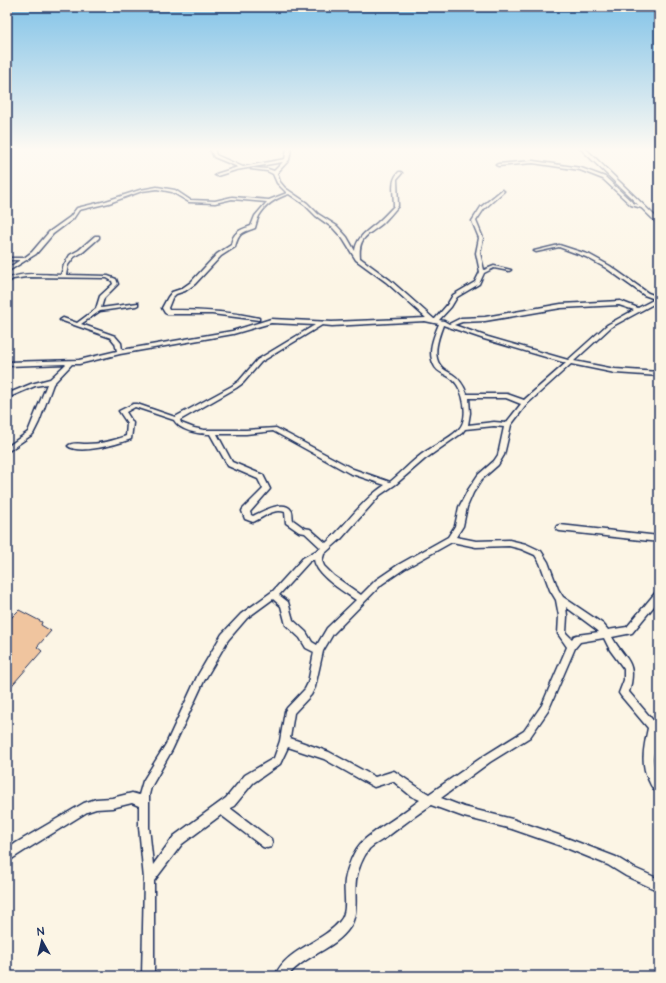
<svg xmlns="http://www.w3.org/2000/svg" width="666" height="983" font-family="'Architects Daughter',sans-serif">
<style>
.building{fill:#f0c59f;stroke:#1b2f5e}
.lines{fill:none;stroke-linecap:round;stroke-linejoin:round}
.minor-casing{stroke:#1b2f5e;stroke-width:3}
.highway-casing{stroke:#1b2f5e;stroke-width:3}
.minor{fill:#fcf5e5;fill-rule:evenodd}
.highway{fill:#fcf5e5;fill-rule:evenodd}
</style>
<rect width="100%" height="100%" fill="#fcf5e5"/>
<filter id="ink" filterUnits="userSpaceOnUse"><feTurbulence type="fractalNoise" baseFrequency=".025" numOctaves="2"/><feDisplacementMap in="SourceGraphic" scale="8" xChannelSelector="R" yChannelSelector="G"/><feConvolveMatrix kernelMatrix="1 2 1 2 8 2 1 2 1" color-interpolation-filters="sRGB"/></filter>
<g filter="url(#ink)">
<path class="building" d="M19 610 42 622 41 625 51 631 37 647 42 651 7 691V622Z"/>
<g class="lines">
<g class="minor-casing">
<path id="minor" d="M210 149H214L216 155 243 167 285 159 287 149H291L289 160 277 173 280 182 285 188 307 203 318 214 337 226 347 237 355 251C357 236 368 231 378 222 384 217 389 211 394 206 394 194 390 180 399 172H401L402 173 397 179 398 206C393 212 388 218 383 223 369 235 358 236 360 258L390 280 434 319H435L447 305 453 295 475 282 480 272 476 253 479 238 472 221 481 207 502 190 504 191 503 192 484 209 476 221 483 238 480 253 484 270 494 266 511 270 509 271 494 268 484 273 479 284 457 297 451 307 439 320 444 321 449 324 461 318 485 317 561 304 620 301 638 308 655 299 644 295 606 268 586 257 559 247 536 252 534 251 559 245 590 255 610 266 648 293 656 296 657 287 659 286V301L611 327 574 361 615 369 659 372V376L615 373 571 364 527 404 511 425 504 455 498 465 482 479 473 493 467 507 463 526 456 537 476 541 509 540 526 544 541 551 548 562 558 589 563 597 603 624 608 630 627 627 656 592 659 591V600L632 633 612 637C625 661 638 660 629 692L656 724 658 727 653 759 655 773 659 780V793C654 791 651 786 649 781 640 764 644 747 648 728L621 696 619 693 624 680V669L610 650 604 638 580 642 575 648 548 711 530 737 490 762 441 798 464 807 512 819 564 837 616 857 634 868 659 879V891L626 876 608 865 564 847 512 829 464 817 431 805C416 815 401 826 387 837 381 841 374 844 369 849 363 857 358 869 356 880 354 896 359 912 350 927 335 950 304 955 288 976H275C286 949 322 943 340 921 349 911 343 893 345 880 347 868 354 849 363 841 368 836 375 832 380 828 394 819 407 810 420 800L411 796 393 781 374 787 324 759 288 747 280 764 253 783 234 806 230 808 271 839 272 843 271 847 267 848 263 847 221 815 182 844 154 881V976H142L144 879 139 827V806L132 803 112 808 96 809 87 812 24 851 7 862V850L16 843 84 803 96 799 112 798 132 793 139 795 143 781 166 744 198 675 222 634 241 614 273 591 303 558 321 548 305 533 299 532 286 523 285 512C273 508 263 518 253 522L245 519 242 511 243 509 263 489 258 479 228 466 210 434C198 434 180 431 174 420L135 407 126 412 133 423 131 439C118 444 79 455 68 446 72 442 80 444 86 444 100 444 113 441 126 436L127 423 119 411 133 404H137L175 417 232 386 239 381 257 360 315 325 271 323 233 334 120 354 79 364H72L53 384 39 422 33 434 7 452V447L28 432 47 384 35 386 7 398V394L31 384 50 379 66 364 7 366V362L79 360 117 351 115 343 111 338 60 320 63 318 77 323 96 309 100 296 113 284 112 281 107 278 26 277 13 279 7 283V280C18 271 47 275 61 275L64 265 70 255 79 250 95 236H99V238L83 252 74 257 68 265 66 275 108 276 116 279 118 284 104 298 101 308 138 303V305L136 306 100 311 81 324 115 336 121 343 122 350 232 331 271 319 332 322 426 318 386 282 356 260 343 239 333 228 316 216 305 205 289 194C276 198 266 204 259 216 257 220 256 224 255 228 241 233 239 233 235 247L221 256 195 284 185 291 176 294 172 298 168 308 169 310C199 310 229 311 259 318V320L212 314H167L165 313 162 308 168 297 172 292 181 289 191 282 217 254 231 245C233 232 240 230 251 226L255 216 267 202 232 199 215 203 189 202 172 192 157 189 142 191 109 203 79 210 73 219 53 234 36 254 7 272V269L20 260H7V258H24L32 252 49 232 70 217 77 208 106 201 140 190 157 187 175 190 190 200 215 201 232 197 269 200 287 193 277 183 273 174 267 171 251 169 253 168 268 169 274 171 283 162 236 170 217 176 215 175 216 174 238 167 214 157ZM619 305 634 310 607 325 568 360 488 337 454 325 462 322 485 321 561 308ZM425 321 439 324C434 336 427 352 434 365 437 373 447 374 453 380 464 390 470 419 458 430 450 438 432 447 422 454 411 462 401 473 390 482L353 469 276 428 246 430H204L194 428 181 423 180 420 236 388 243 383 261 362 322 325 332 326ZM443 325 484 339 566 363 524 400 507 394H467C464 386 460 379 452 374 448 372 442 369 440 365 432 354 439 336 443 325ZM469 398H506L521 404 506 423 494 422 468 425 470 413ZM494 426 504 427 498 455 494 461 478 475 468 490 459 507 455 526 448 537 398 565 376 580 361 595 334 576 324 566 322 561 324 554 341 539 380 495 396 484 425 459 462 433 465 429ZM273 431 349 473 385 485C362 500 346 525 326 543L310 529 304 528 293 520C292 517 293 512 291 510 284 499 261 512 253 516L251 515 250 512 270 489 263 475 232 462 217 434H246ZM452 542 476 547 509 546 521 549 535 555 540 563 550 590 556 600 559 616 558 634 567 647 542 705 524 731 484 756 429 794 419 788 394 771 375 777 329 752 290 738 294 713 311 695 315 687 323 651 333 634 382 584 404 569ZM314 559C316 576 343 591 356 600L327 628 317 645 312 642 306 632 293 620 288 602 279 595 309 562ZM273 599 281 606 286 625 300 638 306 648 314 652 308 683 305 689 287 708 285 711 280 741 274 758 245 775 226 798 174 836 153 865 149 827V795L151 787 172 750 204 681 228 640 247 618ZM566 607 597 630 599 632 577 635 574 636 572 639 566 633 567 616Z
M533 161 581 168 605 177 633 203 644 207 642 208 631 205 603 179 580 170 533 163 498 166 496 165 498 164Z
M560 525 659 536V542L560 531 557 530 556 528 557 526Z"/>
</g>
<g class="highway-casing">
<path id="highway" d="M581 149H586L659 220V225Z"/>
</g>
<use href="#minor" class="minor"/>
<use href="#highway" class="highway"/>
</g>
</g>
<linearGradient id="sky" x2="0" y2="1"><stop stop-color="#82c3e8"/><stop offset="0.52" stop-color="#fefaf3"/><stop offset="1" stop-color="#fefaf3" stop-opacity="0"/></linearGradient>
<rect width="666" height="287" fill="url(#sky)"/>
<rect width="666" height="983" fill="none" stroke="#fcf5e5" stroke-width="24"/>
<rect x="12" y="12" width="642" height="959" fill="none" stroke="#1b2f5e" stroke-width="1.5" filter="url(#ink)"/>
<g transform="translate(42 941) rotate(352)" stroke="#fcf5e5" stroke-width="3" paint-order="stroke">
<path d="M0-3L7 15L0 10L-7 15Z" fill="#1b2f5e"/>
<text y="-6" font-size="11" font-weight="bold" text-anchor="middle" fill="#1b2f5e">N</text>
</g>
</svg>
